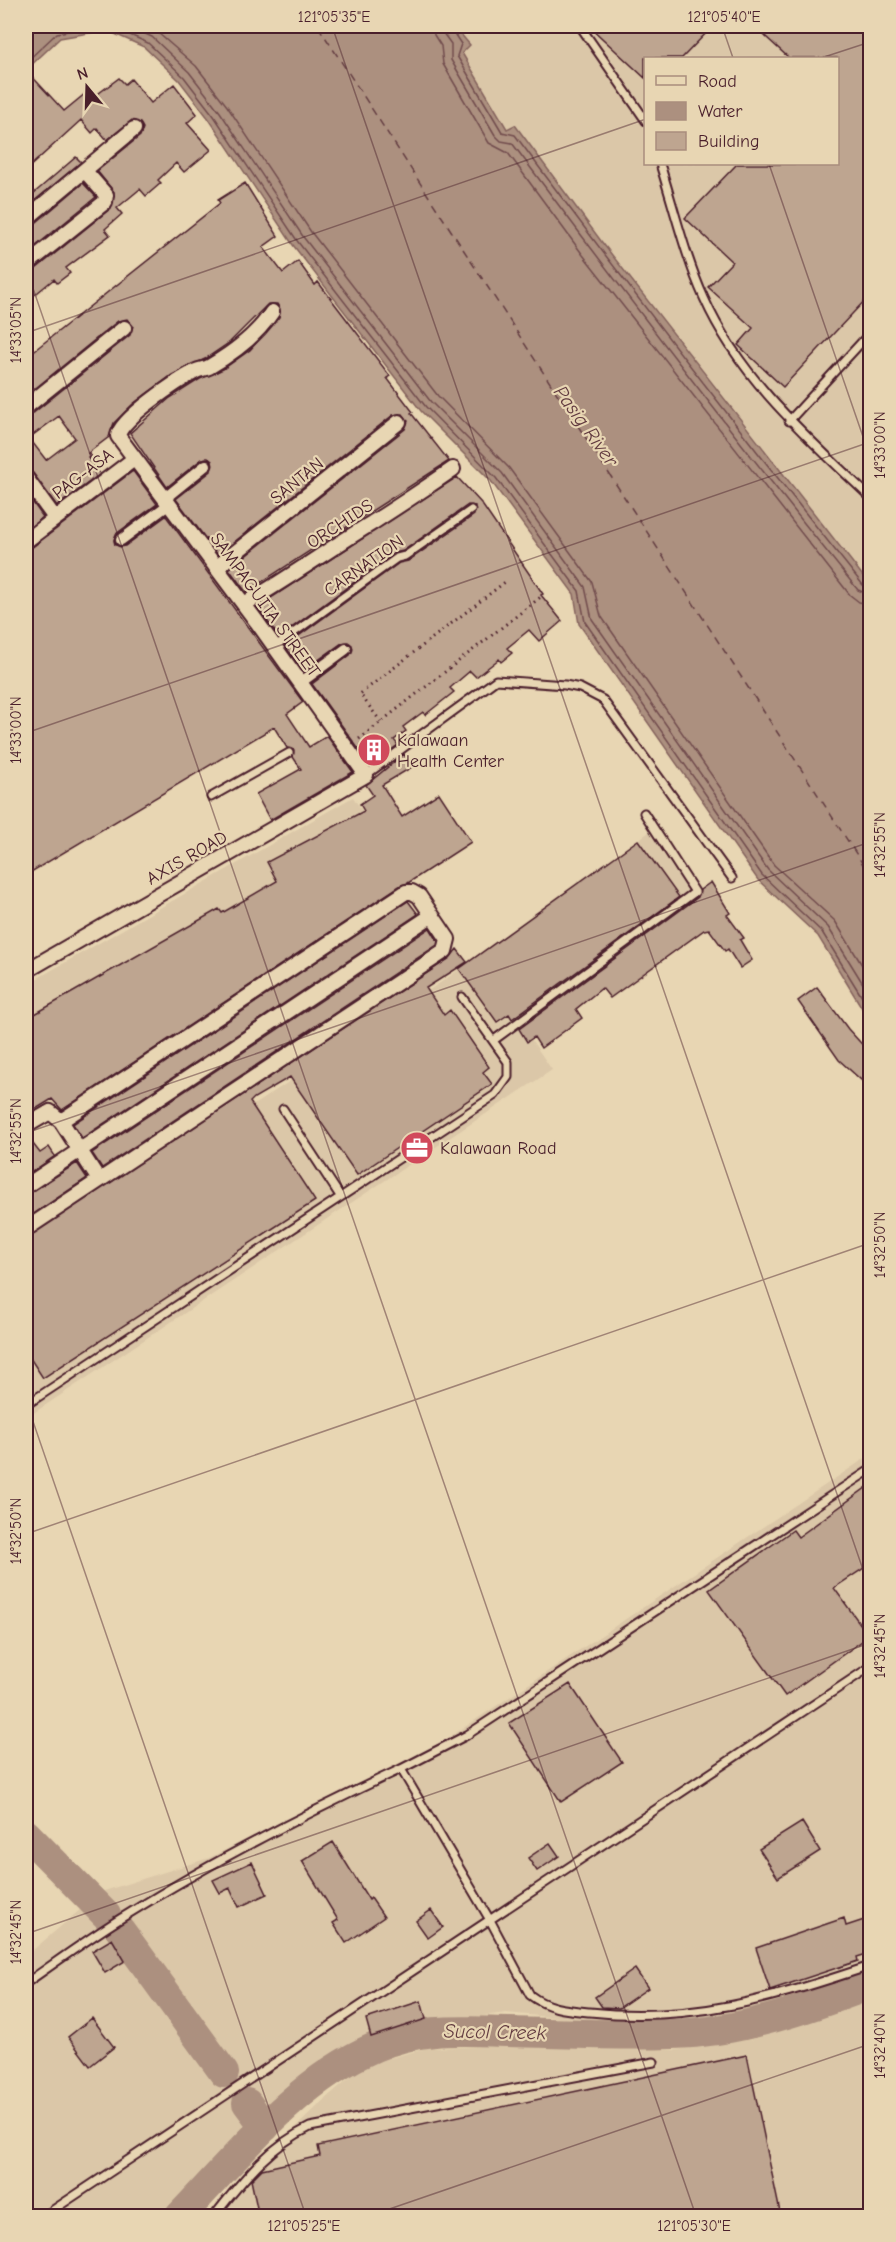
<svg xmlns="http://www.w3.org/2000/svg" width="896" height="2242" font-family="'Comic Neue',sans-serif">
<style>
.built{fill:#dbc7a8;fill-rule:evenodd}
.water{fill:#ac907f;stroke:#85635d;stroke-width:1.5}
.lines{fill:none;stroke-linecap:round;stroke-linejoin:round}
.shore{stroke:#714c4d;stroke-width:1.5}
.river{stroke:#ac907f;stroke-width:30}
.ferry{stroke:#623b40;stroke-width:1.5;stroke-dasharray:8 6;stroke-linecap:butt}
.building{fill:#bea590;stroke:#4a1f2b;stroke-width:1.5;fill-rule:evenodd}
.service-casing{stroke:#4a1f2b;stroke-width:11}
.pedestrian-casing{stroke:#4a1f2b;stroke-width:15}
.minor-casing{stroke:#4a1f2b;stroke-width:18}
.path{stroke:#4a1f2b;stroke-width:3;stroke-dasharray:1.5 4.5;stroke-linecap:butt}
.service{stroke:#e8d6b3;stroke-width:7}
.pedestrian{stroke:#e8d6b3;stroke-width:10}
.minor{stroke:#e8d6b3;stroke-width:14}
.ticks{fill:none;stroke:#4a1f2b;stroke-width:1.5;stroke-opacity:0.45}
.labels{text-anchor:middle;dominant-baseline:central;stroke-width:4.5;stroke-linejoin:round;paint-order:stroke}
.street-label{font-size:18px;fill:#4a1f2b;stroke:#e8d6b3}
.poi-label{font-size:18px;fill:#4a1f2b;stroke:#e8d6b3;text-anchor:start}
.water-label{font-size:20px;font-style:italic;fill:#623b40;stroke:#e8d6b3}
.neatline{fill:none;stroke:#4a1f2b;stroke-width:2}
.ticks-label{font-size:15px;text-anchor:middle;fill:#4a1f2b}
</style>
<rect width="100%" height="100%" fill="#e8d6b3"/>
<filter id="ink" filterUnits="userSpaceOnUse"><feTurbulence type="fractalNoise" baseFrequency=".0167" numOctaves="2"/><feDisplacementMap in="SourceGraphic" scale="12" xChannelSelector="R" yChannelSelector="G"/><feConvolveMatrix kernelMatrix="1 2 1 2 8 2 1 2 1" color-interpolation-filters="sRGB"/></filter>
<g filter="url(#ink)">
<path class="built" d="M454 26H870V585L601 241 516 126 507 130 462 53 470 45ZM646 58H838V164H646Z
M353 797 402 871 26 1086V985Z
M656 827 701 896 524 1029 552 1070 26 1418V1254L443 981Z
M870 1455V1973L739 2015 625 2024 506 2013 444 2021 361 2043 280 2104 170 2216H26V1956L101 1892 209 1858 444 1741Z
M870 1995V2216H205L325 2099 364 2065 427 2048 514 2045 675 2050 753 2039Z"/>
<path class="water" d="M26 26H454L470 45 462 53 507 129 515 125 601 241 870 585V1021L818 936 758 880 579 624 574 594 491 481 421 411 293 245 209 119 179 80 144 47 106 30 60 38 26 70Z"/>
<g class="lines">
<path class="shore" d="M110 26 148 43 184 77 214 116 298 242 426 407 496 478 579 591 585 622 762 875 822 932 870 1010
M128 26 152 37 189 72 220 112 304 238 431 402 502 473 585 587 592 619 768 870 828 927 870 995
M150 26 196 66 227 106 311 232 438 396 509 468 592 582 601 616 774 865 835 921 870 978
M433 26 434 35 441 46 443 64 489 143 508 153 583 255 850 595 859 602 870 604
M442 26 443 33 451 44V60L495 135 501 141 512 143C625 294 739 444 858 590L870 595
M449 26 461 44 457 56 502 132 515 135C628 287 744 437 863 585L870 588
M26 62 57 33 97 26"/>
<path class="river" d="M26 1834 106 1915
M120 1930 224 2073
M247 2103 265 2127
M180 2216C238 2156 296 2081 375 2047 422 2027 459 2031 509 2032 563 2033 618 2036 673 2034 741 2032 807 2009 870 1985"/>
<path class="ferry" d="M318 26 870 875"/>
</g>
<path class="building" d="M589 26H713L682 58H645V78Z
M754 26H870V295L783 387 738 345 753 328 708 287 732 262 685 218 737 164H837V58H789Z
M26 70 64 111 86 93 91 99 119 78 125 84 131 79 151 103 174 84 197 114 187 123 211 150 184 172 176 163 158 180 161 183 146 196 140 189 117 208 122 214 105 229 110 235 66 268 70 273 57 283 54 279 26 302V274L32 272 111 208 114 192 97 171 140 136 143 128 140 123 132 120 107 140 97 128 92 133 81 120 26 170Z
M76 157 81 162 26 208V200Z
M83 183 96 197 26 254V228L32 226Z
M245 183 278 236 263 247 283 273 298 261 315 285 318 282 390 376 387 378 413 412 411 413 449 461 246 592 229 569 405 429 408 421 403 414 393 415 218 555 176 499 211 471 212 461 208 458 202 459 167 487 130 433 170 398 200 379 223 369 250 350 279 317 280 309 277 304H268L230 342 205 359 172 375 133 404 114 423 109 437 88 453 91 456 88 458 100 474 57 506 33 473 26 469V416L32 414 130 335 133 326 127 319 118 321 26 396V357L220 203 218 200ZM59 416 75 438 46 460 29 438Z
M133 471 157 504 116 534 114 540 115 545 125 546 166 516 303 702 287 714 309 747 327 736 353 772 270 820 256 794 301 769 293 757 294 750 287 748 274 727 26 875V617L34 612 26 599V550L31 548Z
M457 477 481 503 543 594 541 595 562 621 539 641 529 630 507 648 512 653 501 662 499 659 476 677 470 671 450 688 454 692 425 715 423 712 403 727 406 731 394 740 398 745 370 765 312 684 350 655 352 645 348 642 342 643 303 671 285 646 399 563 408 561 474 515 475 506 468 505 403 551 394 553 279 637 257 607Z
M26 493 43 517 26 530Z
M404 754 412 767 382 785 402 817 439 793 471 842 408 883 401 885 62 1110 52 1099 26 1115V1019L219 909 222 913 277 881 267 862 364 811 360 804 373 795 366 785Z
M638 840 679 897 512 1019 509 1014 497 1022 459 969Z
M711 882 730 913 727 915 744 938 740 940 752 960 740 968 728 949 725 951 709 929 704 930 610 998 602 988 576 1009 582 1018 541 1048 534 1037 527 1042 519 1029 698 897 700 890Z
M408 901 418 914 82 1138 73 1124Z
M430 928 438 941 437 945 102 1168 92 1153Z
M457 949 467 962 426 988 444 1015 450 1010 489 1067 483 1072 492 1084 357 1175 290 1077 254 1098 250 1102 315 1201 43 1378 26 1352V1238L450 958Z
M817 987 848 1029 870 1053V1088L839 1060 798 1001Z
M26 1135 40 1153 49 1147 55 1156 26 1176Z
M77 1163 87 1178 26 1219V1195Z
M870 1485V1564L834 1588 869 1636 785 1696 709 1590 793 1530 798 1537Z
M570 1684 622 1762 561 1802 509 1723Z
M802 1822 820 1851 778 1878 759 1849Z
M333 1842 369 1900 371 1898 384 1917 346 1943 333 1923 338 1920 302 1861Z
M550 1843 559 1856 537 1871 528 1858Z
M252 1862 267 1894 239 1907 230 1888 220 1893 213 1880Z
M431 1910 443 1927 428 1938 416 1921Z
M844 1918 846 1926 870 1918V1953L857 1957 858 1961 770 1990 756 1948Z
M112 1939 125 1961 105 1973 92 1951Z
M635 1969 648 1988 619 2008 602 2007 595 1997Z
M421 2001 426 2019 371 2037 366 2019Z
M92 2018 114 2047 90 2066 68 2037Z
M747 2055 781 2217H259L251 2180 262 2169 320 2156 318 2146Z"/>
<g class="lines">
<g class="service-casing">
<path id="service" d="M580 26 646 121
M660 164C674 208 685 256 704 298 740 379 808 438 870 497
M789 421 870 333
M274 647 397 558 405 556 471 510
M366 775 496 680 565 685 580 688 603 700 732 878
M211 797 289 753
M494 1040 695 892 644 813
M283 1109 340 1196
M26 1392 32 1401
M26 1405 495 1095 508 1077V1062L462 997
M401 1769 467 1735 870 1470
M26 1983C59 1960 93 1935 128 1914 216 1859 307 1813 401 1769L490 1920 530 1995C548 2009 568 2010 590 2012 693 2023 774 1998 870 1966
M44 2216 870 1667
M214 2216C243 2180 268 2147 310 2127L654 2062"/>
</g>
<g class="pedestrian-casing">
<path id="pedestrian" d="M164 499 206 465
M121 540 168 505
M300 683 346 649"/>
</g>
<g class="minor-casing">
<path id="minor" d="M26 219 134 129
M26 265 105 202 106 195 85 171
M26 407 124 328
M26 478 55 518
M26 541 134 459
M216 568 399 422
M244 604C288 579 329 549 372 523 400 505 426 488 453 469
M26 971 366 775 257 622 118 436C120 419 179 380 196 371 200 369 205 369 209 367 233 353 257 335 272 312
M61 1121 99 1180
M26 1126 50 1112 61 1121 406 892H412L419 896 448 939 445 951 26 1229
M26 1186 431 916"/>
</g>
<path class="path" d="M381 722 360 694 505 582
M359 739 542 596"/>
<use href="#service" class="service"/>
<use href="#pedestrian" class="pedestrian"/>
<use href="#minor" class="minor"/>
</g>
</g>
<path class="ticks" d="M332 26 870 1590M722 26 733 58M821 58 870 42M769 164 870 457M26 268 696 2216M26 333 646 119M26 733 870 442M26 1133 870 842M26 1401 306 2216M26 1534 870 1243M26 1934 870 1643M369 2216 870 2044"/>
<defs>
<g id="building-disc" transform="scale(1.725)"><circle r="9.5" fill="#d1495b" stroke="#e8d6b3"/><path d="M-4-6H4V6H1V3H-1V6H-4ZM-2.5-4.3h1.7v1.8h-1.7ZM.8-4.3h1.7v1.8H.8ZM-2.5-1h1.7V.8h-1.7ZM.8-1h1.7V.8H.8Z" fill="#fff"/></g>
<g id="office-disc" transform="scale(1.725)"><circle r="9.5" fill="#d1495b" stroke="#e8d6b3"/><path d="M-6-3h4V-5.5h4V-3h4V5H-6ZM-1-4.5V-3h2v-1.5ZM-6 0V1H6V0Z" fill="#fff"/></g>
</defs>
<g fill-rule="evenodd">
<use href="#building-disc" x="374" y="750"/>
<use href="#office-disc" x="417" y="1148"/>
</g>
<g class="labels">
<g class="street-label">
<text transform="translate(83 474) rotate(-37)">PAG-ASA</text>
<text transform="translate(297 481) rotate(-39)">SANTAN</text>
<text transform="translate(340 524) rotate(-33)">ORCHIDS</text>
<text transform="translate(364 566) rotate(-35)">CARNATION</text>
<text transform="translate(265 605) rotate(54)">SAMPAGUITA STREET</text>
<text transform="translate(187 858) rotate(-30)">AXIS ROAD</text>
</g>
<g class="poi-label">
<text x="397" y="740">Kalawaan<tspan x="397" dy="21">Health Center</tspan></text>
<text x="440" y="1148">Kalawaan Road</text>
</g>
<g class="water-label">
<text transform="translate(586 426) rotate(54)">Pasig River</text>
<text transform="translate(495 2032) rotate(1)">Sucol Creek</text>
</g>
</g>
<rect width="896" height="2242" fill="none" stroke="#e8d6b3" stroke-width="66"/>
<rect x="644" y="57" width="195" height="108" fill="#e8d6b3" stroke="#a98d7d" stroke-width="1.5"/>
<rect x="656" y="76" width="30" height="9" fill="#e8d6b3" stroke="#a98d7d" stroke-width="1.5"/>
<text x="698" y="87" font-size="18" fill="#4a1f2b">Road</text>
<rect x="656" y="102" width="30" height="18" fill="#ac907f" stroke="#a98d7d" stroke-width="1.5"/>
<text x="698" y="117" font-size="18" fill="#4a1f2b">Water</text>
<rect x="656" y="132" width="30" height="18" fill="#bea590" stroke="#a98d7d" stroke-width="1.5"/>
<text x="698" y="147" font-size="18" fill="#4a1f2b">Building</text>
<g transform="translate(87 87) rotate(341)" stroke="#e8d6b3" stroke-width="4.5" paint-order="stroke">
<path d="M0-4.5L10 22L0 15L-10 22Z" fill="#4a1f2b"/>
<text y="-9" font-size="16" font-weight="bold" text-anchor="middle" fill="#4a1f2b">N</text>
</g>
<rect x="33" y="33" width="830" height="2176" class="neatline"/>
<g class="ticks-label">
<text x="334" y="22">121°05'35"E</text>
<text x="724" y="22">121°05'40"E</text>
<text transform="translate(16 330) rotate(-90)" y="5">14°33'05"N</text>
<text transform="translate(880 445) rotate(-90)" y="5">14°33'00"N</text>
<text transform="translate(16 730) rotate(-90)" y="5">14°33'00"N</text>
<text transform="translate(880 845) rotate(-90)" y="5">14°32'55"N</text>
<text transform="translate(16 1131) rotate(-90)" y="5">14°32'55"N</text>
<text transform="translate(880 1245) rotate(-90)" y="5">14°32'50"N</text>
<text transform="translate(16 1531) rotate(-90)" y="5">14°32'50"N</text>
<text transform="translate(880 1646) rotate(-90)" y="5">14°32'45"N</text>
<text transform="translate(16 1932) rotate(-90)" y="5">14°32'45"N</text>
<text transform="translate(880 2046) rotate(-90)" y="5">14°32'40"N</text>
<text x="304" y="2231">121°05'25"E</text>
<text x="694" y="2231">121°05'30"E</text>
</g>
</svg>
